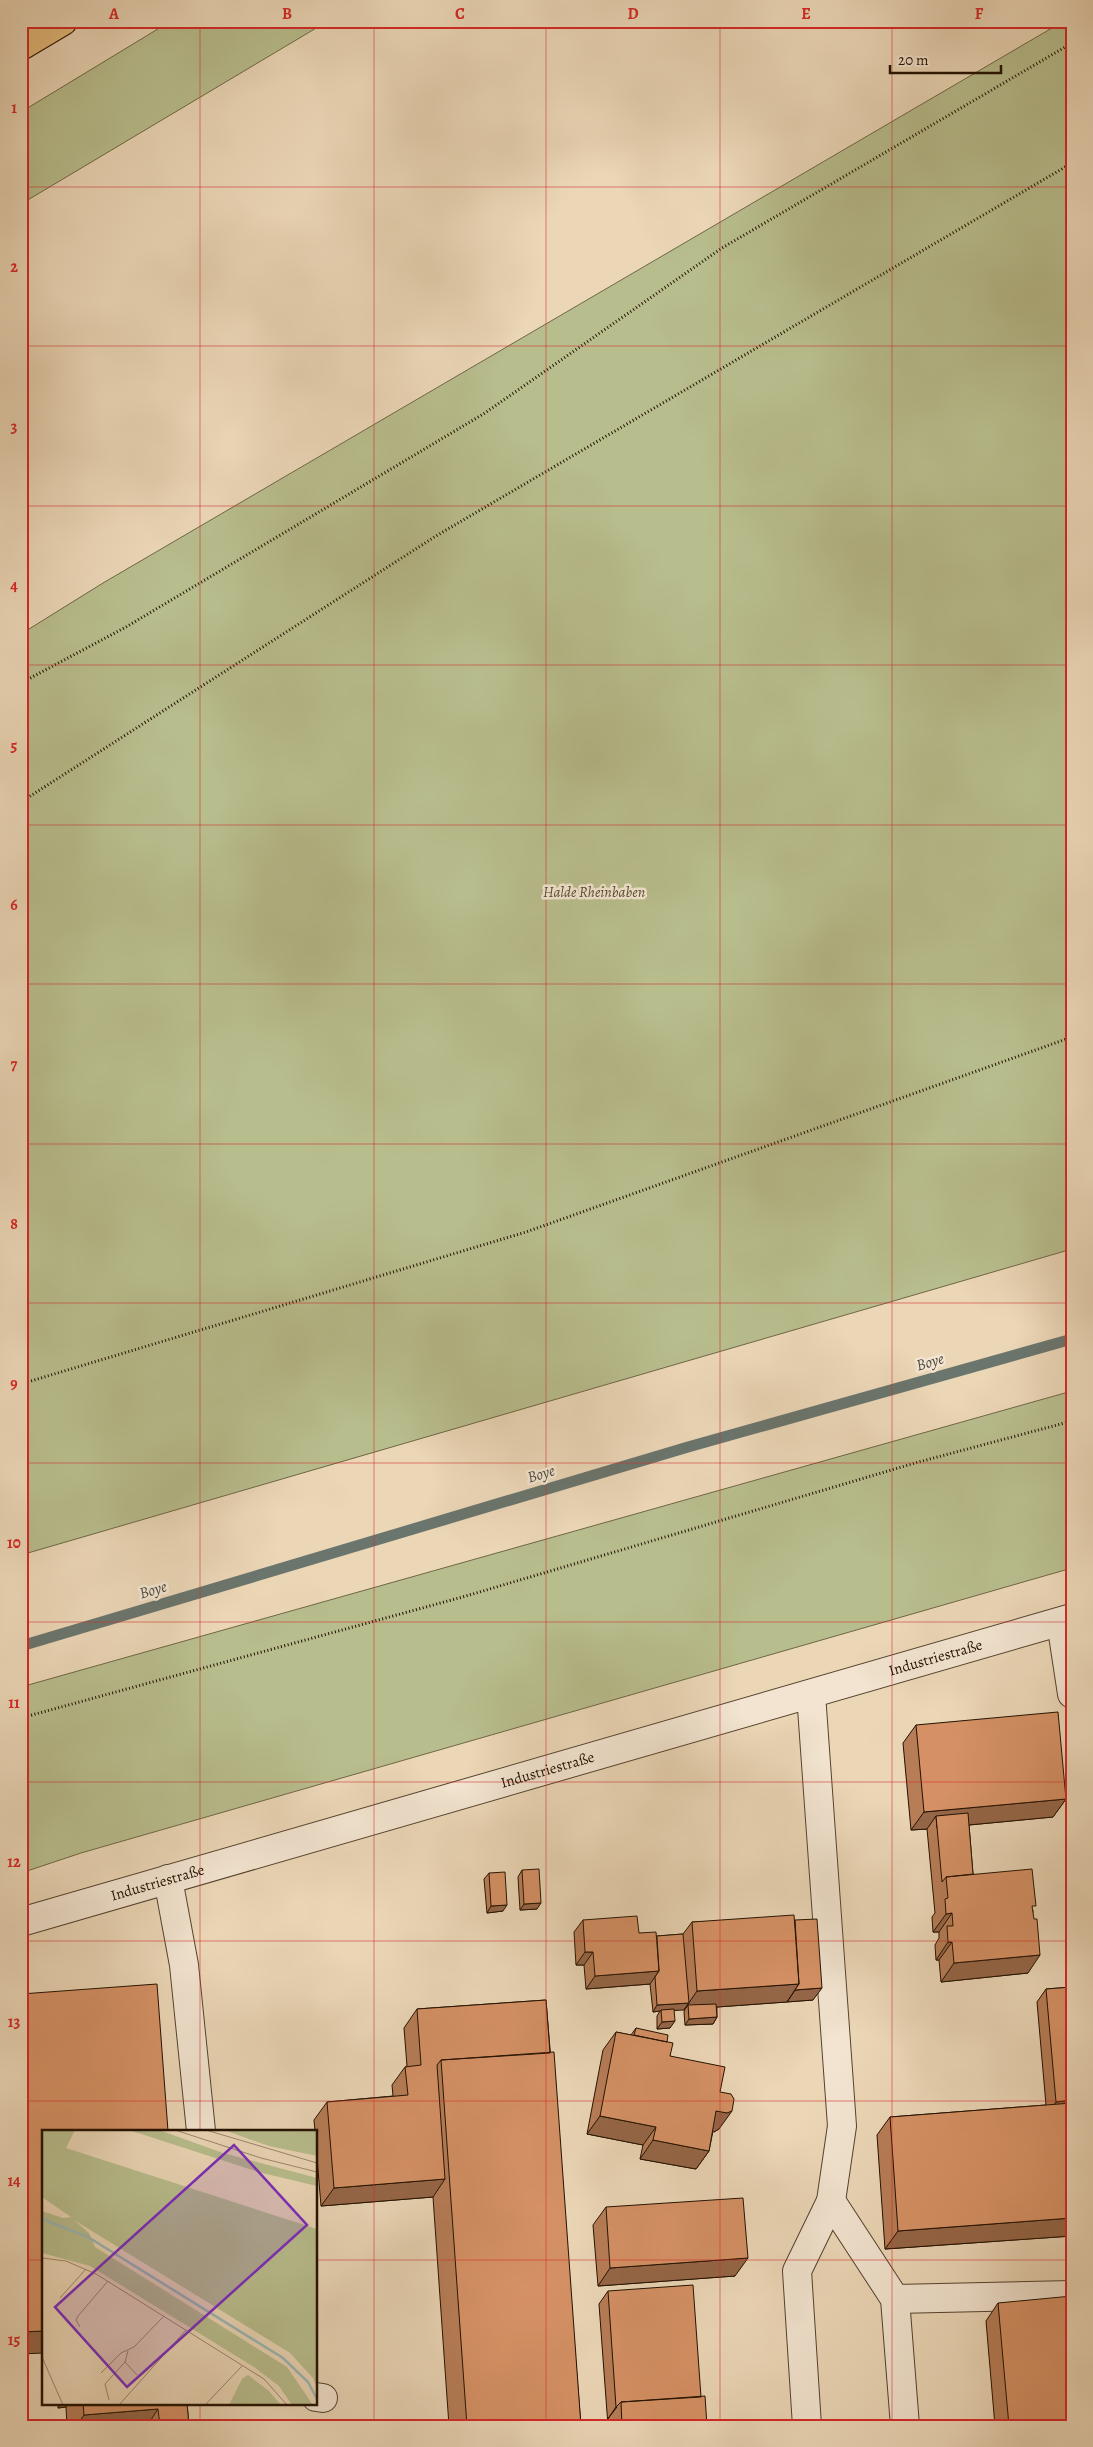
<svg xmlns="http://www.w3.org/2000/svg" width="1093" height="2447" font-family="Alegreya,serif">
<style>
.green{fill:#b8bd8d;stroke:#6e6746}
.lines{fill:none;stroke-linecap:round;stroke-linejoin:round}
.stream{stroke:#6a756d;stroke-width:11}
.minor-casing{stroke:#55422e;stroke-width:30}
.highway-casing{stroke:#231100;stroke-width:30}
.path{stroke:#231100;stroke-width:3;stroke-dasharray:1 2.5;stroke-linecap:butt}
.minor{stroke:#f2e4d0;stroke-width:28}
.highway{stroke:#e6bb7b;stroke-width:28}
.wall{fill:#b77d57;stroke:#231100}
.shaded-wall{fill:#956647;stroke:#231100}
.building{fill:#d59165;stroke:#231100}
.grid{fill:none;stroke:#d62828;stroke-width:1;stroke-opacity:0.55}
.labels{text-anchor:middle;dominant-baseline:central;stroke-width:5;stroke-linejoin:round;paint-order:stroke}
.park-label{font-size:15px;font-style:italic;fill:#574d31;stroke:#f2e4d0}
.street-label{font-size:15px;fill:#231100;stroke:#f2e4d0}
.water-label{font-size:16px;font-style:italic;fill:#4d4b40;stroke:#f2e4d0}
.inset-river{fill:none;stroke:#9ab7b6;stroke-width:2.5}
.inset-road{fill:none;stroke:#9b876d;stroke-width:1}
.view{fill:#7b2cbf;fill-opacity:0.15;stroke:#7b2cbf;stroke-width:2.5}
.inset-edge{fill:none;stroke:#231100;stroke-width:2.5}
.neatline{fill:none;stroke:#d62828;stroke-width:2}
.grid-label{font-size:16px;text-anchor:middle;font-weight:bold;fill:#d62828}
</style>
<rect width="100%" height="100%" fill="#ebd6b6"/>
<filter id="stains"><feTurbulence type="fractalNoise" baseFrequency=".004" numOctaves="4"/><feColorMatrix values="0 0 0 0 .2 0 0 0 0 .09 0 0 0 0 .02 0 0 0 .5 -.17"/></filter>
<radialGradient id="worn" r=".72"><stop offset=".6" stop-color="#630" stop-opacity="0"/><stop offset="1" stop-color="#630" stop-opacity=".3"/></radialGradient>
<path class="green" d="M171 21H328L21 204V112Z
M1064 21H1072V1249L21 1555V634L103 583Z
M1072 1391V1568L81 1853 21 1873V1687Z"/>
<g class="lines">
<path class="stream" d="M21 1646 688 1447 1072 1339"/>
<g class="minor-casing">
<g id="minor">
<path d="M1061 1622 1072 1694"/>
<path d="M168 1879 184 1965 201 2131"/>
<path id="s1" d="M21 1922 1072 1618"/>
<path d="M831 2201 895 2299 905 2426"/>
<path d="M895 2299 1072 2295"/>
<path d="M316 2397 323 2398"/>
<path d="M807 2426 797 2271 831 2201 842 2126 811 1694"/>
</g>
</g>
<g class="highway-casing">
<path id="highway" d="M21 46 63 21"/>
</g>
<path class="path" d="M21 683 126 627 485 413 722 248 1072 43
M21 802 436 536 1072 163
M21 1384 526 1232 1072 1037
M21 1718 466 1596 915 1463 1072 1421"/>
<use href="#minor" class="minor"/>
<use href="#highway" class="highway"/>
</g>
<path class="wall" d="M916 1725 1066 1799 1053 1817 969 1825 973 1874 1033 1910 1028 1973 941 1982 939 1960H936L935 1945 939 1938V1932H933L932 1917 935 1913 927 1829 911 1830 903 1743Z
M522 1870 537 1909 520 1910 518 1877Z
M489 1873 503 1911 487 1913 484 1879Z
M583 1920 639 1933 657 1936 683 1934 692 1922 795 1920 813 2000 717 2007V2017L713 2024 685 2025 684 2012 685 2009 674 2010 670 2028 657 2029V2016L660 2011 653 2012 650 1984 586 1989 584 1965H576L574 1932Z
M1072 1987V2236L885 2249 877 2135 890 2117 1046 2105 1037 2002 1046 1989Z
M546 2000 581 2426H449L433 2197 321 2206 316 2146V2131H315L314 2120 327 2102 393 2096 392 2085 405 2067 407 2066 404 2028 417 2009Z
M636 2028 667 2042 670 2056 720 2092 719 2129 714 2132 713 2131 709 2151 696 2169 640 2159 643 2145 587 2134 603 2050 616 2032 631 2035Z
M606 2207 735 2276 598 2286 593 2225Z
M608 2291 701 2397 707 2426H608L599 2304Z
M998 2303 1072 2426H995L986 2321Z
M58 2403H187L189 2426H67L66 2407 58 2408Z"/>
<path class="shaded-wall" d="M1066 1799 1053 1817 937 1828 936 1816 927 1829 911 1830 924 1812Z
M541 1903 537 1909 520 1910 524 1904Z
M507 1905 503 1911 487 1913 491 1906Z
M952 1913 939 1932H933L946 1914Z
M948 1942H952L939 1960H936Z
M585 1952H593L584 1965H576Z
M1040 1955 1028 1973 941 1982 954 1963Z
M659 1971 650 1984 586 1989 595 1976Z
M799 1984 787 2002 689 2009 688 2005 685 2009 684 2010 697 1991Z
M822 1988 813 2000 787 2002 795 1990Z
M689 2003 684 2010 661 2011V2010L660 2011 653 2012 657 2005Z
M717 2017 713 2024 685 2025 689 2019Z
M675 2021 670 2028 657 2029 662 2022Z
M1072 2100V2113L1047 2114 1056 2102Z
M716 2111H732L719 2129 714 2132 704 2130Z
M600 2116 656 2127 643 2145 587 2134Z
M653 2140 709 2151 696 2169 640 2159Z
M445 2179 433 2197 321 2206 334 2188Z
M1072 2218V2236L885 2249 898 2231Z
M748 2258 735 2276 598 2286 610 2268Z
M44 2331V2353L21 2354V2332Z
M61 2403H68L66 2407 58 2408Z
M616 2407H617L607 2420Z
M158 2409 147 2426H76L84 2415Z"/>
<path class="building" d="M1058 1712 1066 1799 924 1812 916 1725Z
M968 1813 973 1874 946 1877 942 1882 936 1816Z
M539 1869 541 1903 524 1904 522 1870Z
M1032 1869 1036 1906H1032L1034 1919H1037L1040 1955 954 1963 952 1942H948L947 1926H953L952 1913 946 1914 945 1899 948 1898 946 1877Z
M505 1872 507 1905 491 1906 489 1873Z
M794 1915 799 1984 697 1991 692 1922Z
M637 1916 639 1933 656 1932 659 1971 595 1976 593 1952H585L583 1920Z
M817 1919 822 1988 795 1990 799 1984 795 1920Z
M683 1934 689 2003 657 2005 655 1977 659 1971 657 1936Z
M157 1984 168 2131H44V2331L21 2332V1994Z
M1072 1987V2100L1056 2102 1046 1989Z
M546 2000 550 2053 441 2060 437 2065 445 2179 334 2188 327 2102 408 2095 405 2067 421 2065 417 2009Z
M716 2004 717 2017 689 2019 688 2005Z
M674 2009 675 2021 662 2022 661 2010Z
M636 2028 668 2035 667 2042 634 2035Z
M616 2032 673 2043 670 2056 725 2067 720 2092 731 2094 734 2099 732 2111 727 2113 716 2111 709 2151 653 2140 656 2127 600 2116Z
M554 2052 581 2426H467L441 2060Z
M1072 2103V2218L898 2231 890 2117Z
M743 2198 748 2258 610 2268 606 2207Z
M693 2285 701 2397 621 2402 616 2407 608 2291Z
M1072 2296V2426H1009L998 2303Z
M705 2396 707 2426H622L621 2402Z
M83 2403H187L189 2426H160L158 2409 84 2415Z"/>
<path class="grid" d="M200 21V2131M374 21V2426M546 21V2426M720 21V2426M892 21V2426M21 187H1072M21 346H1072M21 506H1072M21 665H1072M21 825H1072M21 984H1072M21 1144H1072M21 1303H1072M21 1463H1072M21 1622H1072M21 1782H1072M21 1941H1072M21 2101H1072M21 2260H44M316 2260H1072M200 2403V2426"/>
<g class="labels">
<g class="park-label">
<text x="594" y="892">Halde Rheinbaben</text>
</g>
<g class="street-label">
<text stroke="none"><textPath href="#s1" startOffset="952">Industriestraße</textPath></text>
<text stroke="none"><textPath href="#s1" startOffset="548">Industriestraße</textPath></text>
<text stroke="none"><textPath href="#s1" startOffset="142">Industriestraße</textPath></text>
</g>
<g class="water-label">
<text transform="translate(930 1362) rotate(-16)">Boye</text>
<text transform="translate(541 1474) rotate(-17)">Boye</text>
<text transform="translate(153 1590) rotate(-17)">Boye</text>
</g>
</g>
<g transform="translate(42 2130)">
<rect width="275" height="275" fill="#ebd6b6"/>
<path d="M0 0H33L24 18 275 99V258L271 248 248 223 32 90 47 103 53 117 245 237 271 275H250L237 256 212 237 48 136 0 123V81L21 88 29 87 0 67ZM87 0H117L181 23 275 48V56L216 42ZM182 0H275V26L227 16ZM206 245 227 261 239 275H187L200 249Z" fill="#b8bd8d"/>
<path class="inset-river" d="M0 89 46 107 241 228 266 252 275 269"/>
<path class="inset-road" d="M133 0 219 28 275 42M164 0 275 33M0 128 24 131 54 144 222 249 245 275M18 168 44 139M38 197 34 190 36 186 66 151M0 227 21 275M83 232 95 245M59 243 79 223 92 217 122 186M67 270 63 254 83 232 86 221M77 275 144 200M163 275 200 236"/>
<path class="view" d="M192 15 265 95 85 257 13 177Z"/>
<rect width="275" height="275" class="inset-edge"/>
</g>
<rect width="1093" height="2447" fill="none" stroke="#ebd6b6" stroke-width="55"/>
<path d="M890 65v8h111v-8" fill="none" stroke="#231100" stroke-width="2.5"/>
<text x="898" y="65" font-size="15" fill="#231100" stroke="#f2e4d0" stroke-width="4" paint-order="stroke">20 m</text>
<rect x="28" y="28" width="1038" height="2392" class="neatline"/>
<g class="grid-label">
<text x="114" y="19">A</text>
<text x="287" y="19">B</text>
<text x="460" y="19">C</text>
<text x="633" y="19">D</text>
<text x="806" y="19">E</text>
<text x="979" y="19">F</text>
<text x="14" y="113">1</text>
<text x="14" y="272">2</text>
<text x="14" y="432">3</text>
<text x="14" y="591">4</text>
<text x="14" y="751">5</text>
<text x="14" y="910">6</text>
<text x="14" y="1070">7</text>
<text x="14" y="1229">8</text>
<text x="14" y="1389">9</text>
<text x="14" y="1548">10</text>
<text x="14" y="1708">11</text>
<text x="14" y="1867">12</text>
<text x="14" y="2027">13</text>
<text x="14" y="2186">14</text>
<text x="14" y="2345">15</text>
</g>
<rect width="100%" height="100%" filter="url(#stains)"/>
<rect width="100%" height="100%" fill="url(#worn)"/>
</svg>
